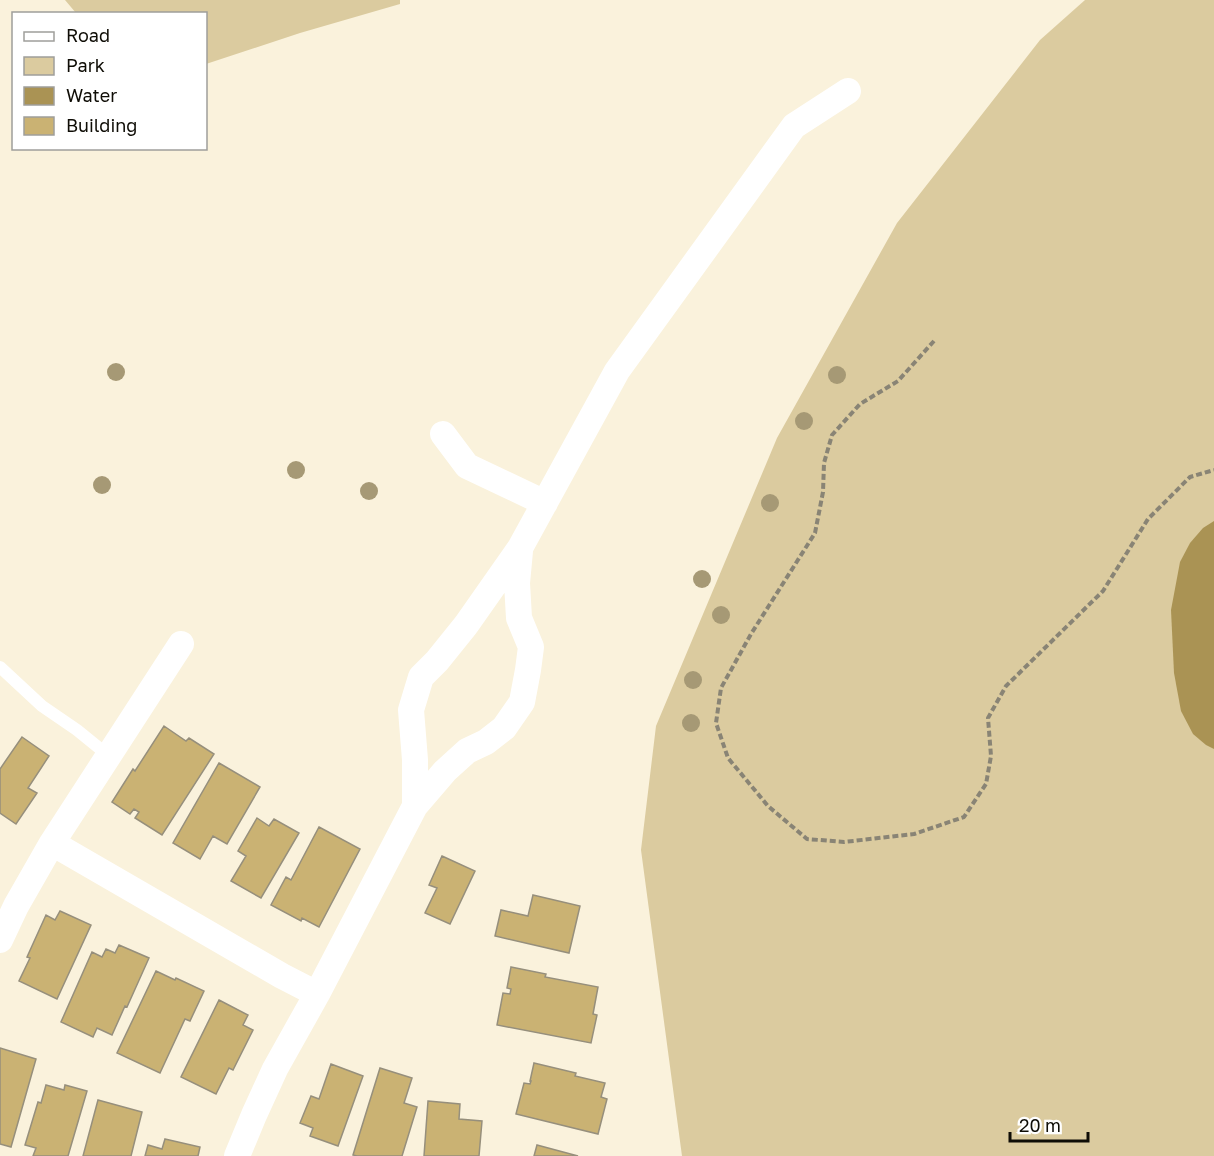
<svg xmlns="http://www.w3.org/2000/svg" width="1214" height="1156" font-family="'Golos Text',sans-serif">
<style>
.green{fill:#dbcb9f}
.water{fill:#aa9354}
.building{fill:#cab273;stroke:#968f7c;stroke-width:1.5}
.lines{fill:none;stroke-linecap:round;stroke-linejoin:round}
.path{stroke:#898475;stroke-width:4;stroke-dasharray:6 3;stroke-linecap:butt}
.service{stroke:#fff;stroke-width:12}
.minor{stroke:#fff;stroke-width:26}
.tree{fill:#a69975}
</style>
<rect width="100%" height="100%" fill="#faf2dc"/>
<path class="green" d="M65 0H400V4L300 33 206 64V14L76 13Z
M1085 0H1214V1156H682L641 850 656 726 777 438 897 223 1040 40Z"/>
<path class="water" d="M1214 521V749L1206 745 1193 734 1181 711 1174 673 1171 610 1180 562 1190 543 1203 528Z"/>
<path class="building" d="M164 726 186 741 189 738 214 754 162 835 135 818 139 812 134 809 130 814 112 802 133 769 135 771Z
M22 737 49 756 28 788 37 793 16 824 0 813V769Z
M219 763 260 787 227 844 213 836 200 859 173 843Z
M257 818 269 826 274 819 299 833 261 898 231 881 246 856 238 851Z
M319 827 360 849 319 927 302 918 301 921 271 905 286 877 291 880Z
M442 856 475 871 450 924 425 913 437 888 429 885Z
M533 895 580 906 569 953 495 936 501 910 528 916Z
M60 911 91 925 57 999 19 981 30 958 27 957 46 915 55 920Z
M119 945 149 958 127 1007 125 1006 112 1035 97 1028 93 1037 61 1022 92 952 102 957 106 949 115 953Z
M511 967 546 974 545 977 598 987 593 1014 597 1015 591 1043 497 1025 503 993 510 994 511 989 507 988Z
M156 971 175 980 176 978 204 991 190 1021 185 1019 160 1073 117 1053Z
M219 1000 248 1015 243 1025 253 1030 233 1070 229 1068 216 1094 181 1077Z
M0 1048 36 1059 11 1147 0 1144Z
M534 1063 576 1073 575 1076 605 1083 601 1097 607 1099 598 1134 516 1114 524 1083 530 1084 531 1081H530Z
M331 1064 363 1076 338 1146 310 1136 313 1128 300 1123 311 1096 319 1099Z
M380 1068 412 1078 404 1103 417 1107 402 1156H357L353 1155Z
M46 1085 64 1090 65 1085 87 1091 68 1156H33L36 1148 25 1145 38 1102 41 1103Z
M98 1100 142 1112 131 1156H83Z
M428 1101 460 1104 459 1119 482 1121 479 1156H424Z
M165 1139 200 1147 198 1156H145L148 1145 162 1149Z
M537 1145 578 1156H534Z"/>
<g class="lines">
<path class="path" d="M934 341 898 381 860 404 832 435 824 463 823 492 815 533 751 634 721 688 716 723 728 758 768 806 807 839 844 842 914 834 964 817 986 784 991 756 988 718 1006 686 1103 591 1148 519 1190 477 1214 470"/>
<path class="service" d="M0 667 42 706 77 730 109 756"/>
<path class="minor" d="M443 434 467 466 545 503
M415 806V760L411 710 421 677 437 661 466 625 520 548 617 371 794 126 848 91
M52 843 282 976 317 994
M0 940 16 906 52 843 181 644
M237 1156 254 1115 275 1069 317 994 415 806 445 771 467 751 486 742 504 728 522 702 528 670 531 647 519 618 517 583 520 551"/>
</g>
<g class="tree">
<circle cx="116" cy="372" r="9"/>
<circle cx="837" cy="375" r="9"/>
<circle cx="804" cy="421" r="9"/>
<circle cx="296" cy="470" r="9"/>
<circle cx="102" cy="485" r="9"/>
<circle cx="369" cy="491" r="9"/>
<circle cx="770" cy="503" r="9"/>
<circle cx="702" cy="579" r="9"/>
<circle cx="721" cy="615" r="9"/>
<circle cx="693" cy="680" r="9"/>
<circle cx="691" cy="723" r="9"/>
</g>
<rect x="12" y="12" width="195" height="138" fill="#ffffff" stroke="#9f9e9b" stroke-width="1.5"/>
<rect x="24" y="32" width="30" height="9" fill="#ffffff" stroke="#9f9e9b" stroke-width="1.5"/>
<text x="66" y="42" font-size="18" fill="#0f0d06">Road</text>
<rect x="24" y="57" width="30" height="18" fill="#dbcb9f" stroke="#9f9e9b" stroke-width="1.5"/>
<text x="66" y="72" font-size="18" fill="#0f0d06">Park</text>
<rect x="24" y="87" width="30" height="18" fill="#aa9354" stroke="#9f9e9b" stroke-width="1.5"/>
<text x="66" y="102" font-size="18" fill="#0f0d06">Water</text>
<rect x="24" y="117" width="30" height="18" fill="#cab273" stroke="#9f9e9b" stroke-width="1.5"/>
<text x="66" y="132" font-size="18" fill="#0f0d06">Building</text>
<path d="M1010 1132v9h78v-9" fill="none" stroke="#0f0d06" stroke-width="3"/>
<text x="1019" y="1132" font-size="18" fill="#0f0d06" stroke="#ffffff" stroke-width="4.5" paint-order="stroke">20 m</text>
</svg>
